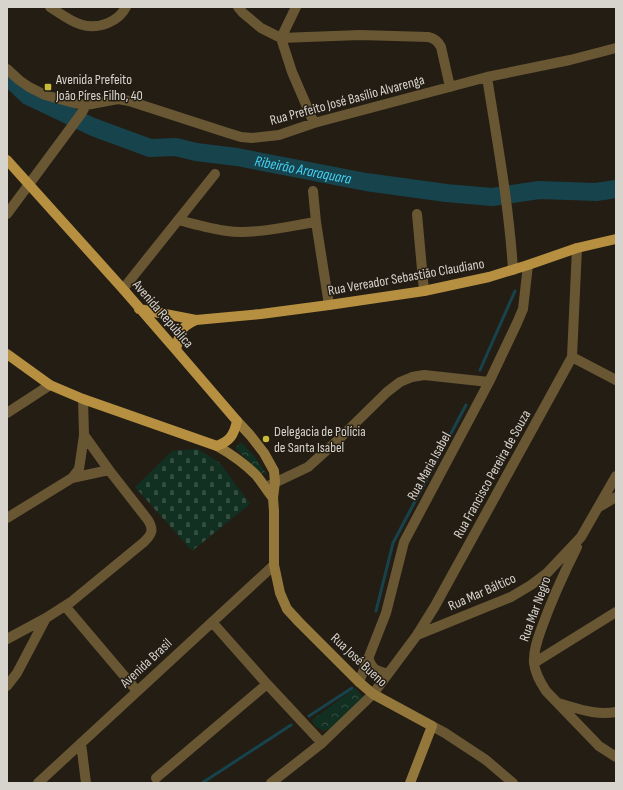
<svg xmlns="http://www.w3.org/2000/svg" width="623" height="790" font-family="'Sofia Sans Condensed',sans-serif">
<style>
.cemetery{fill:url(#cemetery-stones)}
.park{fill:url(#park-crowns)}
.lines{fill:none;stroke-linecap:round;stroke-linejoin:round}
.stream{stroke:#17434d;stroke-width:3}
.river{stroke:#17434d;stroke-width:18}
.street{stroke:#695733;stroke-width:10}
.secondary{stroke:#94773b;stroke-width:10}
.primary{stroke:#b69040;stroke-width:10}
.poi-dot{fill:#caba39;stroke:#231d14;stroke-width:1.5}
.labels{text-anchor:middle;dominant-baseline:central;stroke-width:3;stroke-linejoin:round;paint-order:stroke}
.poi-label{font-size:14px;fill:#d7d3cd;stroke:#231d14;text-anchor:start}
.street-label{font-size:14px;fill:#d7d3cd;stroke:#231d14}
.water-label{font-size:15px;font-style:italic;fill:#45d2f3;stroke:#231d14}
</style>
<defs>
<pattern id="cemetery-stones" width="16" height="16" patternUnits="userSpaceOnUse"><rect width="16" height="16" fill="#123022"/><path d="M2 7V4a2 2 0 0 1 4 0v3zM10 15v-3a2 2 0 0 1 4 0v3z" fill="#344d41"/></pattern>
<pattern id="park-crowns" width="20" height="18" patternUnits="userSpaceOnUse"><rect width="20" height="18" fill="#123022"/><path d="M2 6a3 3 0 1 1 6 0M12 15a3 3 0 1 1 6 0" fill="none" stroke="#344d41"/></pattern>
</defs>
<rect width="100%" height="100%" fill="#231d14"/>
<path class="cemetery" d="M198 449 220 463 250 504 192 551 135 487 172 451Z"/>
<path class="park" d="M241 442 255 457 267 475 260 472 235 448Z
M355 688 364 698C353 709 339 727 324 731L315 726 312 720Z"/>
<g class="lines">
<path class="stream" d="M480 370 515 291
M376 611 393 543 466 405
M309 716 352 688
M202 783 291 725"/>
<path class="river" id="s1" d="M7 76 28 96 93 127 150 148 176 147 196 152 237 157 366 182 446 193 492 197 539 190 596 192 616 189"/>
<path class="street" d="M50 7C69 19 84 33 108 23 115 20 122 15 126 7
M238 7 243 13 261 28 281 38 360 35 428 37C434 38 438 41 441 47L450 87
M296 7 281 38 292 72 314 123
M7 69 19 80 29 87 45 95 74 103 86 105 118 99 129 101 228 133 241 137 252 138 279 135 314 123 487 77 570 60 616 48
M487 77C497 141 509 205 513 270
M313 191 316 222 329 305
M7 214 81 114 86 105
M417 214 424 291
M178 220C194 224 211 229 227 231 253 235 289 226 316 222
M123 289 215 174
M572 357 616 380
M7 413 50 385
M72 478 109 470
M268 486 308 467 338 440 387 392 400 382 412 377 424 375 489 382
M599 507 616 497
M7 518 72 478 79 469 81 456 84 435 83 399
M577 547C564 573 552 599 542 627 538 638 533 651 534 663 535 673 540 682 546 691L599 746 616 757
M65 606 137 691
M212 622 267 684 322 743
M417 635 511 597 531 585 547 573 581 537 616 476
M7 639 46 618 71 602 144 542C152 534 154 530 148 520L109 470 84 435
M369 660C373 671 377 670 388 674
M534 663 616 612
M359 682 386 613 404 542 470 418 489 382 517 323 523 309 528 265
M7 686 17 673 46 618
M558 703C577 708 596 716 616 712
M432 726 445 733 486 760 513 783
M81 743 86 783
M156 778 267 684
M38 783 274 565
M271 783 322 743 373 694 417 635 435 606 572 357 577 248"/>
<path class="secondary" d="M237 421 250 435 264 453 274 471 275 482 273 498 274 511V565L280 593 287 609 299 622 359 682 373 694 432 726 410 783
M217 446C231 454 244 463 256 475 262 482 267 491 273 498"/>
<path class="primary" d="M7 160 123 289 176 350 237 421C234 435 230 441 217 446L83 399 50 385 7 354
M139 309 196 320 261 314 329 305 424 291 489 277 528 265 577 248 616 239
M176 350C180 332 179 328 196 320"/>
</g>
<g class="poi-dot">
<rect x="44" y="83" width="8" height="8" rx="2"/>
<circle cx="266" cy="439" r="4"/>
</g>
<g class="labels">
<g class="poi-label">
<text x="56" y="79">Avenida Prefeito<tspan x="56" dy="16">João Píres Filho, 40</tspan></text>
<text x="274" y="431">Delegacia de Polícia<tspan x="274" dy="16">de Santa Isabel</tspan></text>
</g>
<g class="street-label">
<text transform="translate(347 100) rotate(-15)">Rua Prefeito José Basílio Alvarenga</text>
<text transform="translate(406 277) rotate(-10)">Rua Vereador Sebastião Claudiano</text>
<text transform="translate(163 314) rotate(49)">Avenida República</text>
<text transform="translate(429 466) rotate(-61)">Rua Maria Isabel</text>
<text transform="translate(492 474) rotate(-61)">Rua Francisco Pereira de Souza</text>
<text transform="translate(482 592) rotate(-24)">Rua Mar Báltico</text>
<text transform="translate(535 609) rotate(-70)">Rua Mar Negro</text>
<text transform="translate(359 660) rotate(43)">Rua José Bueno</text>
<text transform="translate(146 663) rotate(-43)">Avenida Brasil</text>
</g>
<g class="water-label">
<text stroke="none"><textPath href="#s1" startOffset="317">Ribeirão Araraquara</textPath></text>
</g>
</g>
<rect width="623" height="790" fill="none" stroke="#d7d3cd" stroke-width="16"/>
</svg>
